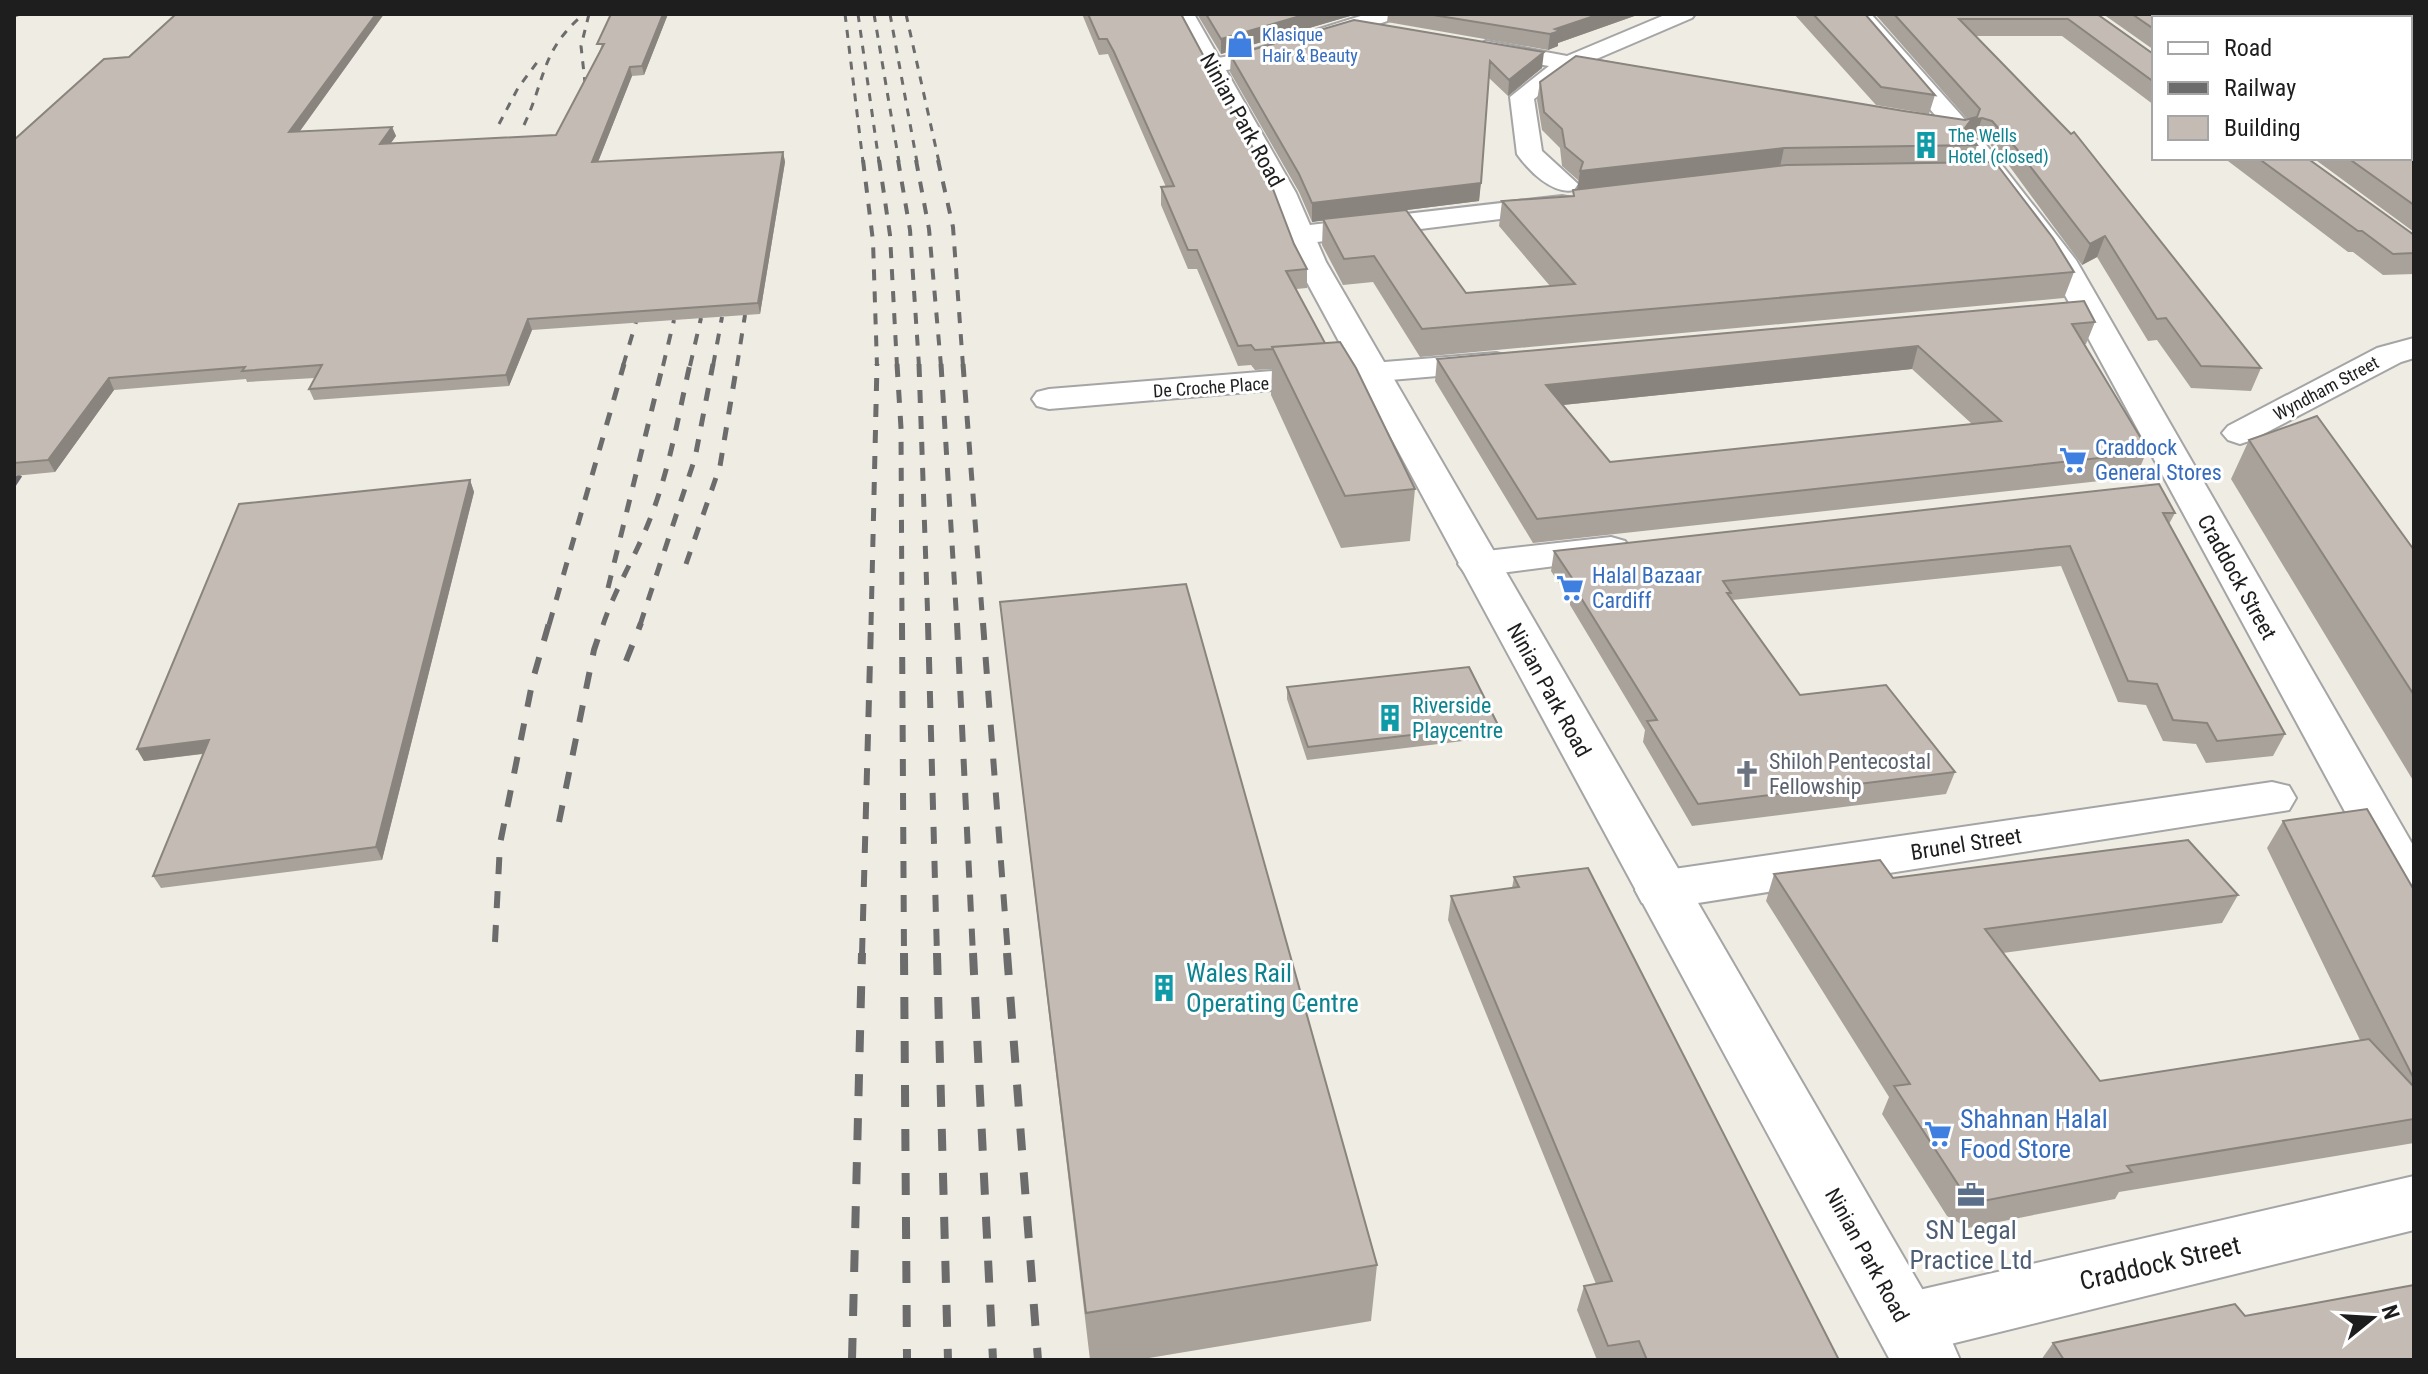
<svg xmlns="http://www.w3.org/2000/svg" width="2428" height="1374" font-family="'Roboto Condensed',sans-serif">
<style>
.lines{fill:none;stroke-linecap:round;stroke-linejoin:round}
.minor-casing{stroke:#a5a5a5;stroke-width:4}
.tertiary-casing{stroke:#a5a5a5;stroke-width:4}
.minor{fill:#fff;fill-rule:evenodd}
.tertiary{fill:#fff;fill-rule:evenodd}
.rail-far4{stroke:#6c6c6c;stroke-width:3;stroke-dasharray:8 8;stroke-linecap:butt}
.rail-far3{stroke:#6c6c6c;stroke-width:4;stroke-dasharray:11 11;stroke-linecap:butt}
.rail-far2{stroke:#6c6c6c;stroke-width:5;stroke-dasharray:13 13;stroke-linecap:butt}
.rail-far1{stroke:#6c6c6c;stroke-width:6;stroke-dasharray:17 17;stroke-linecap:butt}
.rail{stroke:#6c6c6c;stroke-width:8;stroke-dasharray:22 22;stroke-linecap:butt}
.wall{fill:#a9a29b;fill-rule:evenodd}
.shaded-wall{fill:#89847e}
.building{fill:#c4bcb4;stroke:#89847e;stroke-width:2;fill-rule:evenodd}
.labels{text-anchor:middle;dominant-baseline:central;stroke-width:6;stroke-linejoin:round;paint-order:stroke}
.far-shop-label{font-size:18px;fill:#366cbe;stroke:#fff;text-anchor:start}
.far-culture-label{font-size:18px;fill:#0d838f;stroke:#fff;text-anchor:start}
.far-street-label{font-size:18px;fill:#1e1e1e;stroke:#fff}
.street-label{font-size:22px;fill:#1e1e1e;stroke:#fff}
.shop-label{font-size:22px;fill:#366cbe;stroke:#fff;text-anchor:start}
.culture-label{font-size:22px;fill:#0d838f;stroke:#fff;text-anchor:start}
.worship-label{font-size:22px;fill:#5b616d;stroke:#fff;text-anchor:start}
.near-culture-label{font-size:26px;fill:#0d838f;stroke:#fff;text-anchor:start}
.near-shop-label{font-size:26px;fill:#366cbe;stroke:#fff;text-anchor:start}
.near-service-label{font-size:26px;fill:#4e5e75;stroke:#fff}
.near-street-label{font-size:26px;fill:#1e1e1e;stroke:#fff}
</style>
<rect width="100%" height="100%" fill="#efece4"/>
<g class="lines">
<g class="minor-casing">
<path id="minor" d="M1367 14H1399L1396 18C1359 30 1236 78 1204 70L1201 65 1204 60 1237 55Z
M1667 14H1695L1692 18 1594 60 1635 68 1638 73 1635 78 1627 80 1573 70 1534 99 1542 151 1578 184 1574 190C1553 195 1529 171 1517 154L1510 97 1549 66 1486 55 1475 48 1486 41 1567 56Z
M1850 14H1871L1969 124 1972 129 1969 134H1951Z
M1975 139 1984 142 2076 260 2414 847V910L2396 904 2388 891 2047 262 1962 147 1966 142Z
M1562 196 1572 198 1576 204 1572 210 1301 244 1291 241 1287 235 1291 229 1301 226Z
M2414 338V358L2401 362 2252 440 2240 444 2228 440 2222 433 2228 426 2377 348Z
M1496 353 1508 356 1512 363 1508 370 1049 409 1037 406 1032 399 1037 392 1049 389Z
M1611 537 1625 541 1631 549 1625 557 1478 576 1464 572 1458 564 1464 556 1478 552Z
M2272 782 2289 786 2296 798 2289 810 1660 909 1642 903 1635 890 1642 877 1660 871Z
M2414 1176V1230L1906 1355 1883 1346 1873 1324 1883 1302 1906 1293Z"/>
</g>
<g class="tertiary-casing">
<path id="tertiary" d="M1174 14H1194L1296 193 1326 262 1950 1337 1960 1360H1890L1296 262 1270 193Z"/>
</g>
<use href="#minor" class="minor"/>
<use href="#tertiary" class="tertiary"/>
<path class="rail-far4" d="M845 14 863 162
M858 14 879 162
M874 14 899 162
M890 14 917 162
M906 14 939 162
M14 16 20 14
M587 101 581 46 589 14
M499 124 518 88 541 57
M524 125C546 78 541 50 584 14"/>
<path class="rail-far3" d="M863 160 873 241 877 366
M879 160 890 235 897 366
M898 160 910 230 919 366
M916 160 929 229 941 366
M938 160 953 227 963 366
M623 366 636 322
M663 366 674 320
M690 366 701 318
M713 366 722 317
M737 366 745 315"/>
<path class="rail-far2" d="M897 364 901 428 902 625
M919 364 928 625
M941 364 957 625
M963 364 983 625
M14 484 20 475
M686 564 720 466 737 364
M608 588 663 364
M549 625 624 364
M603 625C615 589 634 559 648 524 669 473 678 417 690 364
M640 625 695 458 713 364
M871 625 877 364"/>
<path class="rail-far1" d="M902 623 904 955
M928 623 937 955
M957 623 973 955
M983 623 1008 955
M626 661 641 623
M559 822 594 650 603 623
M495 942 500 844 533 679 549 623
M862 955 871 623"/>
<path class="rail" d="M904 953 907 1360
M937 953 948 1360
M973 953 993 1360
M1007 953 1038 1360
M852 1360 862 953"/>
</g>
<path class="wall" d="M176 14H384L300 131 392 127 396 136 390 144 556 135 599 53 611 14H668L644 75 632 76 598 162 783 152 785 162 760 314 532 330 509 386 314 400 309 389 315 378 247 382 246 379 114 390 55 472 14 476V140L129 57Z
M1082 14H1181L1294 244 1307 269V288L1296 289 1325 343 1415 489 1410 541 1341 548 1271 395 1272 369 1255 370 1251 365 1238 366 1197 269H1188L1161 205V187H1166L1108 54 1099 55Z
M1197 14H1357L1221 54Z
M1388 14H1640L1558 43V46L1548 50 1387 22Z
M1794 14H1865L1935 95 1929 114 1876 105Z
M1875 14H2097L2152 53H2154V105L2062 36H1975L2261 368 2251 391 2191 388 2157 340 2148 341 2097 257 2082 265 2010 167 1986 140 1976 136 1971 137 1977 145 1972 162 2074 272 2064 298 1420 357 1373 282 1343 285 1322 245 1323 220 1312 222 1299 192 1230 72 1231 56 1354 20 1542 68 1508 96 1489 78 1479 201 1406 210 1466 293 1550 286 1499 226 1502 201 1573 196V190L1577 189 1579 181 1562 166 1560 148 1542 130 1537 100 1540 82 1904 111 1965 120H1968Z
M2103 14H2414V137L2410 138V18H2154V50Z
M2224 158H2307L2414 235V274L2383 275 2353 252H2348Z
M2313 158H2410L2414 160V232Z
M2095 322 2086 344H2084L2146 453 2136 477 1533 543 1435 381 1437 359ZM1912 369 1972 424 1610 462 1563 405Z
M2249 440 2414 550V782L2231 479Z
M470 480 474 492 382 860 161 888 153 876 203 754 144 761 137 749Z
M2175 513 2169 524 2285 734 2273 756 2206 763 2196 744 2163 741 2146 705 2118 702 2061 566 1732 600 1800 695 1955 772 1946 794 1692 826 1643 742 1645 730 1570 605V601L1551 571 1554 551Z
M1000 602 1377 1265 1371 1321 1137 1360H1090Z
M1287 687 1498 725 1496 737 1307 760 1287 699Z
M2283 821 2414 890V1143L2119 1192 2115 1199 1968 1228 1947 1216 1882 1114 1889 1097 1766 901 1774 874 1893 878 2238 895 2222 923 2003 953 2100 1081 2360 1040 2267 848Z
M1514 877 1839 1360H1597L1577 1310 1584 1286 1596 1284 1448 920 1451 896 1512 888Z
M2245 1316 2414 1360H2041L2053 1343Z"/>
<path class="shaded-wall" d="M376 14H384L292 142 289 132Z
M663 14H668L644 75 642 66Z
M1307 14H1357L1221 54V39Z
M1600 14H1640L1558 43V46L1548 50 1550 34 1555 29Z
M1544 52 1542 68 1508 96 1509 80Z
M630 67 632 76 594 172 592 162Z
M1982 118 1976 136 1965 139 1959 147 1965 128 1971 120Z
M2410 121H2414V137L2410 138Z
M392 127 396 136 383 154 380 144Z
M1784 148 1780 167 1577 191 1580 171Z
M783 152 785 162 760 314 758 303Z
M1481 183 1479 201 1312 222V203Z
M2105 236 2097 257 2082 265 2090 244Z
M528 319 532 330 509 386 506 375Z
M1918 346 1912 369 1543 407 1546 385Z
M109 378 114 390 55 472 48 460Z
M470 480 474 492 382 860 376 847Z
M209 740 216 752 144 761 137 749Z"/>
<path class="building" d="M176 14H376L289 132 392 127 380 144 556 135 604 44H597L611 14H663L642 66 630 67 592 162 783 152 758 303 528 319 506 375 309 389 322 365 242 371 245 367 109 378 48 460 14 463V140L104 59 129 57Z
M1088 14H1181L1268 176 1294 244 1307 269 1286 271 1325 343 1272 347 1273 349 1255 350 1251 345 1238 346 1197 250H1188L1161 187 1174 186 1114 52 1107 39H1099Z
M1206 14H1307L1221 39Z
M1427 14H1600L1555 29 1560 31 1550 34Z
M1813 14H1865L1935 95 1881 87Z
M1894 14H2097L2152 53H2154V82L2068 19H1959L2071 134 2074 132 2261 368 2201 366 2166 318 2157 319 2105 236 2090 244 2016 148 1992 121 1982 118 1971 120 1965 128 1977 145 1784 148 1580 171 1583 162 1565 147 1562 129 1544 112 1540 82 1576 56 1904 111 1965 120 1977 117 1980 109Z
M2132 14H2414V121H2410V18H2154V29Z
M1354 20 1544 52 1509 80 1490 61 1481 183 1312 203 1299 174 1231 56Z
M2258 158H2307L2414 235V253L2393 254 2362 231H2358Z
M2348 158H2410L2414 160V205Z
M1995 162 2053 238 2074 272 1422 329 1374 256 1344 259 1323 219 1406 210 1466 293 1575 284 1502 201 1574 196 1573 190 1786 165Z
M2084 301 2095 322 2072 324 2145 445 2142 448 2146 453 1537 519 1437 359ZM1918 346 2001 421 1610 462 1546 385Z
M1340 342 1356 368 1415 489 1345 496 1272 347Z
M2317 416 2414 550V695L2249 440Z
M470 480 376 847 153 876 209 740 137 749 239 504Z
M2159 484 2175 513H2163L2285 734 2217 741 2207 723 2173 720 2157 684 2128 681 2070 546 1723 581 1731 593H1727L1800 695 1886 685 1955 772 1698 804 1647 721 1657 720 1573 585 1576 584 1554 551Z
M1186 584 1377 1265 1086 1313 1000 602Z
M1469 667 1498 725 1308 747 1287 687Z
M2367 809 2414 890V1079L2283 821Z
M2188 840 2238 895 1985 929 2100 1081 2369 1039 2414 1087V1119L2127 1166 2132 1172 1983 1201 1961 1189 1894 1086 1910 1084 1774 874 1880 860 1893 878Z
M1588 868 1839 1360H1647L1639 1341 1608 1346 1584 1286 1612 1281 1451 896 1519 887 1514 877Z
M2414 1285V1360H2064L2053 1343 2235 1304 2245 1316Z"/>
<defs>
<g id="shop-bare" transform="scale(2.16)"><path d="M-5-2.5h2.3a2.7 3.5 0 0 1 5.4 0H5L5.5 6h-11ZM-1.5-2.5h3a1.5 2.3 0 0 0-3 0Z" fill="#3f7fe0" stroke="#fff" stroke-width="2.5" paint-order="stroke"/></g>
<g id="building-bare" transform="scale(2.16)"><path d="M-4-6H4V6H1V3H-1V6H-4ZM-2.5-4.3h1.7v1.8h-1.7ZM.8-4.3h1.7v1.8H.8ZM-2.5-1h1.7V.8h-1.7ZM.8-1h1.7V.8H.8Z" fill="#0f9aa8" stroke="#fff" stroke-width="2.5" paint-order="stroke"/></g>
<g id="supermarket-bare" transform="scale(2.16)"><path d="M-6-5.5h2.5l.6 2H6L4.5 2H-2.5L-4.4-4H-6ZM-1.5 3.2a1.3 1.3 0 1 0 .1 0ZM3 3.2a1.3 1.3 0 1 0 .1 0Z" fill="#3f7fe0" stroke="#fff" stroke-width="2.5" paint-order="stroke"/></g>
<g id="church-bare" transform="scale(2.16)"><path d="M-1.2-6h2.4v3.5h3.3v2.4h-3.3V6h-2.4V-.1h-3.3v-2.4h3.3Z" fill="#6b7280" stroke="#fff" stroke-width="2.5" paint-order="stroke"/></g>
<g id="office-bare" transform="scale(2.16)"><path d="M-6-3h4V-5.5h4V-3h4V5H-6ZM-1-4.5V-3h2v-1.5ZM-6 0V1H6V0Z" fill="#5c6f8a" stroke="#fff" stroke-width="2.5" paint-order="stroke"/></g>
</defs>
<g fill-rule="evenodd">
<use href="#shop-bare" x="1240" y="44"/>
<use href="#building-bare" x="1926" y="145"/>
<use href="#supermarket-bare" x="2073" y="460"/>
<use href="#supermarket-bare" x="1570" y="588"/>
<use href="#building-bare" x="1390" y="718"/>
<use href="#church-bare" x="1747" y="774"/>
<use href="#building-bare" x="1164" y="988"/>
<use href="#supermarket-bare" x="1938" y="1134"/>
<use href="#office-bare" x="1971" y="1195"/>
</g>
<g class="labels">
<g class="far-shop-label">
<text x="1262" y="34">Klasique<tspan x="1262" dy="21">Hair &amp; Beauty</tspan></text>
</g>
<g class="far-culture-label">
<text x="1948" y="135">The Wells<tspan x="1948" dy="21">Hotel (closed)</tspan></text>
</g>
<g class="far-street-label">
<text transform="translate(1211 387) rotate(-4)">De Croche Place</text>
<text transform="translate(2326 388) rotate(-28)">Wyndham Street</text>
</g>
<g class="street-label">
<text transform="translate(1242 120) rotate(61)">Ninian Park Road</text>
<text transform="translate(2237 577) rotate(61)">Craddock Street</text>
<text transform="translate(1549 690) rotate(61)">Ninian Park Road</text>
<text transform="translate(1966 844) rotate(-9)">Brunel Street</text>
<text transform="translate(1867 1255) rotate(61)">Ninian Park Road</text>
</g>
<g class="shop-label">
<text x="2095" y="447">Craddock<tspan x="2095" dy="25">General Stores</tspan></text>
<text x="1592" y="575">Halal Bazaar<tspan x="1592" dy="25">Cardiff</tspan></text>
</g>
<g class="culture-label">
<text x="1412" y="705">Riverside<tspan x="1412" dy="25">Playcentre</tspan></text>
</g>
<g class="worship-label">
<text x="1769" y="761">Shiloh Pentecostal<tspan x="1769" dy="25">Fellowship</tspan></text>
</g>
<g class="near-culture-label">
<text x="1186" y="973">Wales Rail<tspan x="1186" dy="30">Operating Centre</tspan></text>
</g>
<g class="near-shop-label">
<text x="1960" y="1119">Shahnan Halal<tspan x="1960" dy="30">Food Store</tspan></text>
</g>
<g class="near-service-label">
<text x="1971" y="1230">SN Legal<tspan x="1971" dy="30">Practice Ltd</tspan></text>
</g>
<g class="near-street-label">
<text transform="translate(2160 1263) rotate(-13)">Craddock Street</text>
</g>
</g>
<rect width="2428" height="1374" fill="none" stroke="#1e1e1e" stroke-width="32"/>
<rect x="2152" y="16" width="260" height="144" fill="#ffffff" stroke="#a5a5a5" stroke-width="2"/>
<rect x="2168" y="42" width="40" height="12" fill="#ffffff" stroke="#a5a5a5" stroke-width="2"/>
<text x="2224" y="56" font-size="24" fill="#1e1e1e">Road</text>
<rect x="2168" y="82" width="40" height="12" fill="#6c6c6c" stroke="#a5a5a5" stroke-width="2"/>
<text x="2224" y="96" font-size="24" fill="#1e1e1e">Railway</text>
<rect x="2168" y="116" width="40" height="24" fill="#c4bcb4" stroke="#a5a5a5" stroke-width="2"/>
<text x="2224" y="136" font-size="24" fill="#1e1e1e">Building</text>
<g transform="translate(2372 1318) rotate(72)" stroke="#ffffff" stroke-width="6" paint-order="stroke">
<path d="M0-6L14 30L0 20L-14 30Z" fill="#1e1e1e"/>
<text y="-12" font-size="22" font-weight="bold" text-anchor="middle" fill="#1e1e1e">N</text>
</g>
</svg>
